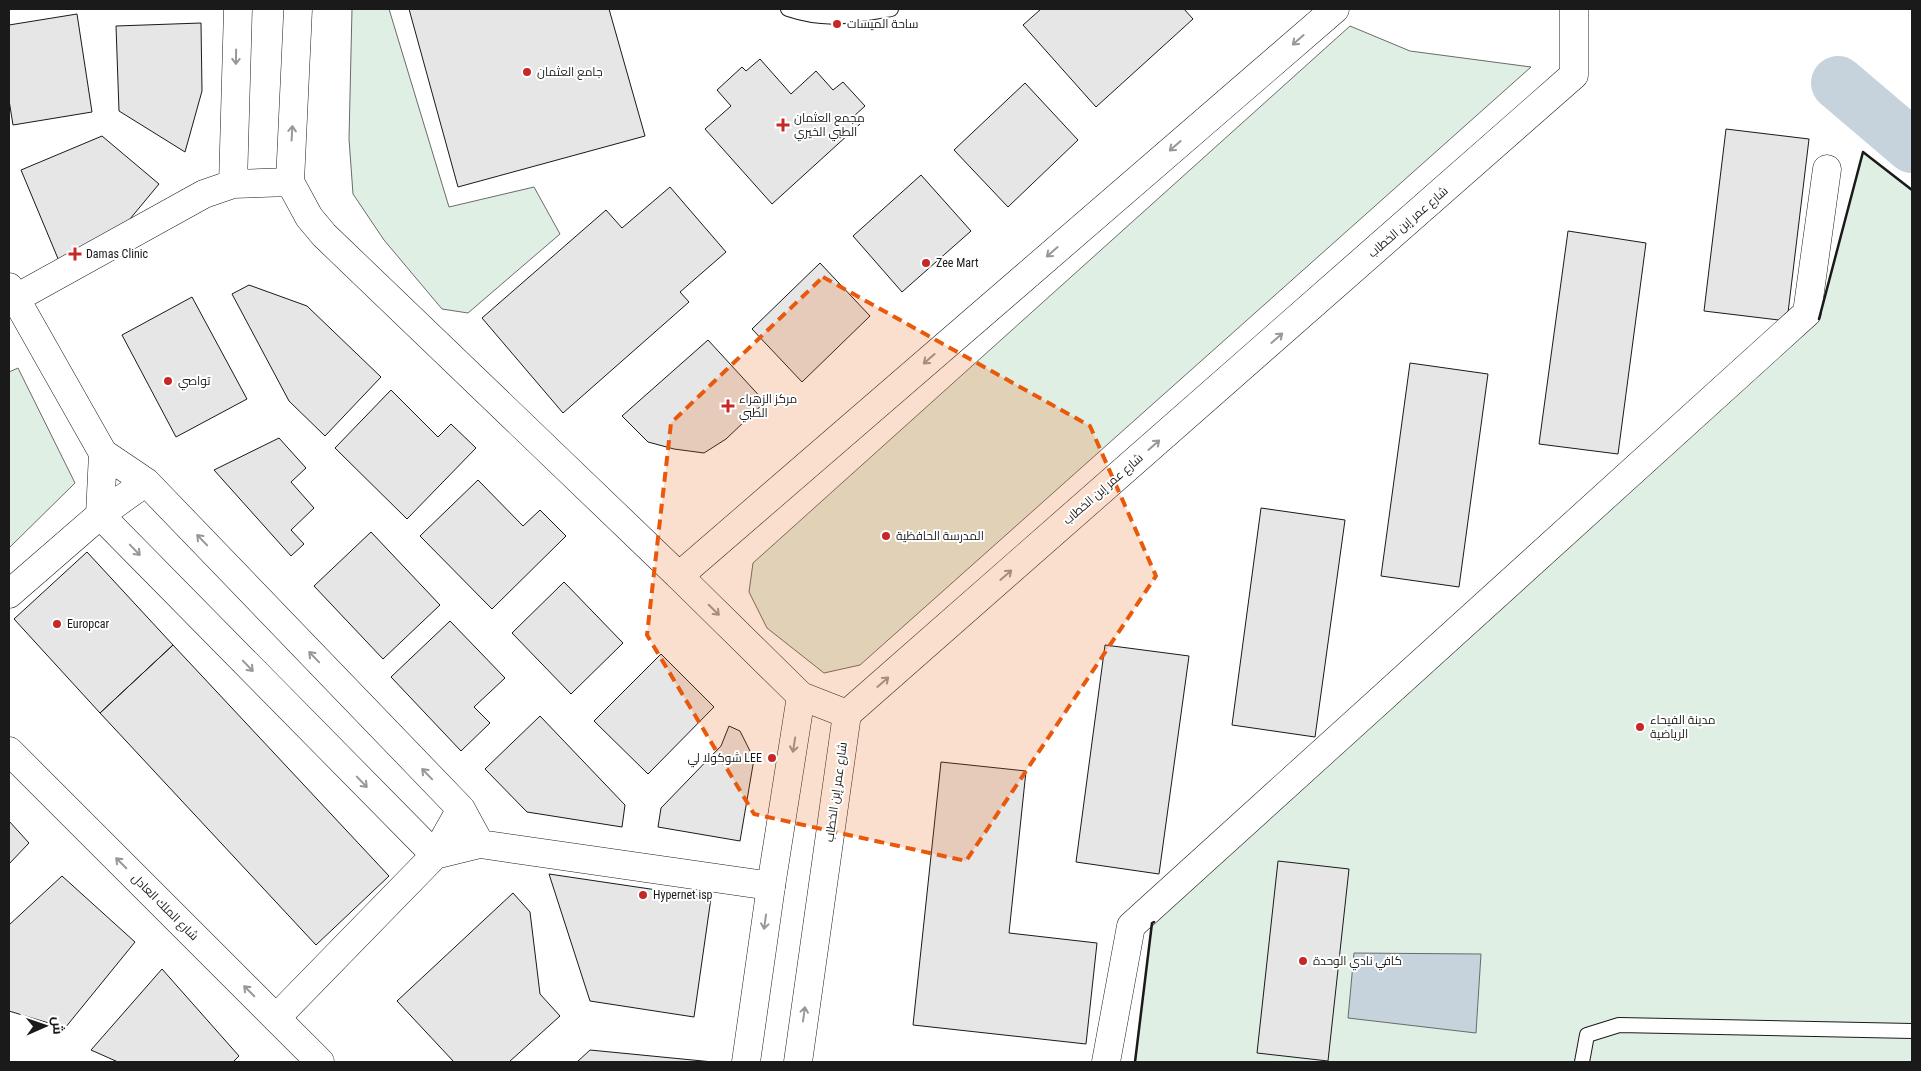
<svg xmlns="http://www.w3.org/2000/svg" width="1921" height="1071" font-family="'Roboto Condensed',Cairo,sans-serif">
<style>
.green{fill:#e0efe3;stroke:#6a6a6a}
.water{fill:#c6d2dc;stroke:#6a6a6a}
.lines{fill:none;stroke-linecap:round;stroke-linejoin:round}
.river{stroke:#c6d2dc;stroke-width:54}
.building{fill:#e6e6e6;stroke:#1a1a1a}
.service-casing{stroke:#1a1a1a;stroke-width:16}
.minor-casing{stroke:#1a1a1a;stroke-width:29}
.tertiary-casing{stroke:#1a1a1a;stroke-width:29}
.secondary-casing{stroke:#1a1a1a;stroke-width:29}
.service{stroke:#fff;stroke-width:14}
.minor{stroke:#fff;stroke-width:28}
.tertiary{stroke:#fff;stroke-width:28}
.secondary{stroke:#fff;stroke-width:28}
.wall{stroke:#1a1a1a;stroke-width:2.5}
.oneway{stroke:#989898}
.marked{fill:#e8590c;fill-opacity:0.2;stroke:#e8590c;stroke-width:4;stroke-dasharray:10 6;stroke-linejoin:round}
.poi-dot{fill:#c62828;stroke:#fff;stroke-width:2}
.labels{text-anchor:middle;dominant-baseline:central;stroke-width:4;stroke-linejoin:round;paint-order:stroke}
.poi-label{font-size:12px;fill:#1a1a1a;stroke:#fff;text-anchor:start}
.street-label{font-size:12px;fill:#1a1a1a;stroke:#fff}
</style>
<rect width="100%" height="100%" fill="#fff"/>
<path class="green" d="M352 9H389L449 207 534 187 560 234 468 313 442 309 384 240 353 194 349 139Z
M1350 26 1410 51 1531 67 860 665 824 673 767 628 749 592 753 563Z
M1863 152 1912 190V1062H1135L1152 923 1819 318Z
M18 368 75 483 9 548V372Z"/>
<path class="water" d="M1354 953 1481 954 1476 1033 1348 1018Z"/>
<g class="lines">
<path class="river" d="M1838 83 1912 146"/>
</g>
<path class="building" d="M409 9H609L645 136 458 187Z
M1041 9H1184L1193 19 1096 107 1023 25Z
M77 14 92 112 13 125 9 100V25Z
M201 23 202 91 185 152 119 111 116 26Z
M760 59 791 94 816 71 833 90 843 82 865 106 853 117 860 124 772 204 705 129 731 106 717 90 742 67 746 71Z
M1025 83 1078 140 1008 207 954 150Z
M1726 129 1809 139 1787 321 1704 311Z
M102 136 159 184 115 237 59 261 21 170Z
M921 175 971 231 902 292 853 236Z
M670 187 726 252 680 292 689 302 563 413 482 318 606 210 622 228Z
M1568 231 1646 243 1618 454 1539 444Z
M820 263 870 316 802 382 752 329Z
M249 285 307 306 381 377 325 436 289 401 232 294Z
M192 297 247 399 176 437 122 335Z
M708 340 765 402 726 439 704 453 674 449 648 442 622 416Z
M1410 363 1488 374 1459 587 1381 576Z
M391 390 438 437 451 424 476 448 407 519 335 448Z
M279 438 306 468 291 482 314 508 291 530 304 544 291 556 214 470Z
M478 480 523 526 540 510 566 536 492 609 420 536Z
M1261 508 1345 520 1315 737 1232 725Z
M371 532 440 605 383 659 314 586Z
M87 552 173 645 100 713 14 619Z
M564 582 623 643 571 694 512 633Z
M450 621 505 678 474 707 490 723 461 751 391 677Z
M173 645 389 876 316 945 100 713Z
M1105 645 1189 656 1159 874 1076 862Z
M661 654 714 707 648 774 594 721Z
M540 716 625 805 622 827 527 812 485 769Z
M729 726 740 731 754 759 740 841 658 827 661 808 721 746Z
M941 762 1026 771 1009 933 1097 943 1086 1044 913 1025Z
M9 821 29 843 9 864Z
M1278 861 1349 869 1328 1061 1257 1053Z
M549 874 711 898 694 1017 590 1001Z
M62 876 135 942 65 1028 9 1011V925Z
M513 893 530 912 540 994 560 1016 509 1062H454L397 1001Z
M162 969 239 1056 233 1062H118L91 1050Z
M590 1050 713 1062H577Z"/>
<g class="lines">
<g class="service-casing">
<path id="service" d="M788 9C826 22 853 16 891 9
M1582 1062 1587 1035 1619 1025 1912 1031"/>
</g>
<g class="minor-casing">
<path id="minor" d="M1106 1062 1131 926 1807 313 1827 169"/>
</g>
<g class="tertiary-casing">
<path id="tertiary" d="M298 9 290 182 309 217 324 235 679 576
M233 184 238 9
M9 287 103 453 146 482 461 809 480 844
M9 302 204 194 233 184 290 182
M103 453 100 515 435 855 480 844 771 886
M9 594 100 515 146 482
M276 1018 435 855 461 809"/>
</g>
<g class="secondary-casing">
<path id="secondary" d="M847 714 801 696 679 576 1335 9
M9 751 320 1062
M746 1062 771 886 801 696
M798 1062 847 714 1574 75V9"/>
</g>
<use href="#service" class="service"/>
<use href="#minor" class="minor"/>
<use href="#tertiary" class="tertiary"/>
<use href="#secondary" class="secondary"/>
<path class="wall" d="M1819 319 1863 152 1912 190
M1135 1062 1152 923 1154 922"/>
</g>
<defs><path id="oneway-shaft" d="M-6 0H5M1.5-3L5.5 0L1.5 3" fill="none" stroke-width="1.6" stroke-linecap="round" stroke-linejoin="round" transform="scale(1.25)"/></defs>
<g class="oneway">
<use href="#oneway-shaft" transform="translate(1298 40) rotate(139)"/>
<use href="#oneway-shaft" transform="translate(236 57) rotate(91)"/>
<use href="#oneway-shaft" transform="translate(292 133) rotate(-87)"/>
<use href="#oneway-shaft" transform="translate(1175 146) rotate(139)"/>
<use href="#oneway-shaft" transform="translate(1052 252) rotate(139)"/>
<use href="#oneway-shaft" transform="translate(1277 338) rotate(-41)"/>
<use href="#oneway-shaft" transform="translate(929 359) rotate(139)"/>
<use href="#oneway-shaft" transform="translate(1154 445) rotate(-41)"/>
<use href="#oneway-shaft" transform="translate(202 540) rotate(-134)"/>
<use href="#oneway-shaft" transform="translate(135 550) rotate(46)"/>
<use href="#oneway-shaft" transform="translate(1006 575) rotate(-41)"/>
<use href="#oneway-shaft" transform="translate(714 610) rotate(45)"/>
<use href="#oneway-shaft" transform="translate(314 657) rotate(-134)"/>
<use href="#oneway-shaft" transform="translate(248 666) rotate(46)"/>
<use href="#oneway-shaft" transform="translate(883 682) rotate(-41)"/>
<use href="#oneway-shaft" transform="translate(794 745) rotate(99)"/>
<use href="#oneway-shaft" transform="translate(427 774) rotate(-134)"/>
<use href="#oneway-shaft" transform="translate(362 782) rotate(46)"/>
<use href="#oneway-shaft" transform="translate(121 863) rotate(-135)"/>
<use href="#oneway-shaft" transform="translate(765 922) rotate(98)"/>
<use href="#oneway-shaft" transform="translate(249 991) rotate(-135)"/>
<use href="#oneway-shaft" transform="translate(804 1014) rotate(-82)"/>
</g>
<path class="marked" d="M823 277 1090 426 1156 576 966 861 754 814 647 635 671 423Z"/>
<g class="poi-dot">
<circle cx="837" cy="24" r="5"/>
<circle cx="527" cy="72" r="5"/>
<path d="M780.5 117.5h5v5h5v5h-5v5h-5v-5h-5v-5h5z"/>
<path d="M72.5 246.5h5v5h5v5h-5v5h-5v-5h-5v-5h5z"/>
<circle cx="926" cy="263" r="5"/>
<circle cx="168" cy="381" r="5"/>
<path d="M725.5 398.5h5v5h5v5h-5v5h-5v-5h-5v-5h5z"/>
<circle cx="886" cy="536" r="5"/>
<circle cx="57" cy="624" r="5"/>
<circle cx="1640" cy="727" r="5"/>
<circle cx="772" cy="758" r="5"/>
<circle cx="643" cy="895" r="5"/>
<circle cx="1303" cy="961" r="5"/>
</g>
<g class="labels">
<g class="poi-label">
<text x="847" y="24">ساحة الميسات</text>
<text x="537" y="72">جامع العثمان</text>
<text x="794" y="118">مجمع العثمان<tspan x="794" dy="14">الطبي الخيري</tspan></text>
<text x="86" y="254">Damas Clinic</text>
<text x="936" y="263">Zee Mart</text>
<text x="178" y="381">تواصي</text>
<text x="739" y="399">مركز الزهراء<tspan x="739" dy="14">الطبي</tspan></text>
<text x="896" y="536">المدرسة الحافظية</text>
<text x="67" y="624">Europcar</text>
<text x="1650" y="720">مدينة الفيحاء<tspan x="1650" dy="14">الرياضية</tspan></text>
<text x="762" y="758" text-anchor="end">شوكولا لي LEE</text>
<text x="653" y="895">Hypernet isp</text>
<text x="1313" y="961">كافي نادي الوحدة</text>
</g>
<g class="street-label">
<text transform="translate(1408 222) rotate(-41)">شارع عمر إبن الخطاب</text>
<text transform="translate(1103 489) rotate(-41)">شارع عمر إبن الخطاب</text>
<text transform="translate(836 792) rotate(-82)">شارع عمر إبن الخطاب</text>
<text transform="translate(165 907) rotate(45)">شارع الملك العادل</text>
</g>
</g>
<rect width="1921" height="1071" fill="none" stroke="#1a1a1a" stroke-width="20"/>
<g transform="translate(45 1026) rotate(88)" stroke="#ffffff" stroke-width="4" paint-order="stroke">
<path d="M0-4L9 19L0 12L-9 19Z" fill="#1a1a1a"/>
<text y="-8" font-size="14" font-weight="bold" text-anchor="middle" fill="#1a1a1a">ش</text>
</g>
</svg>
